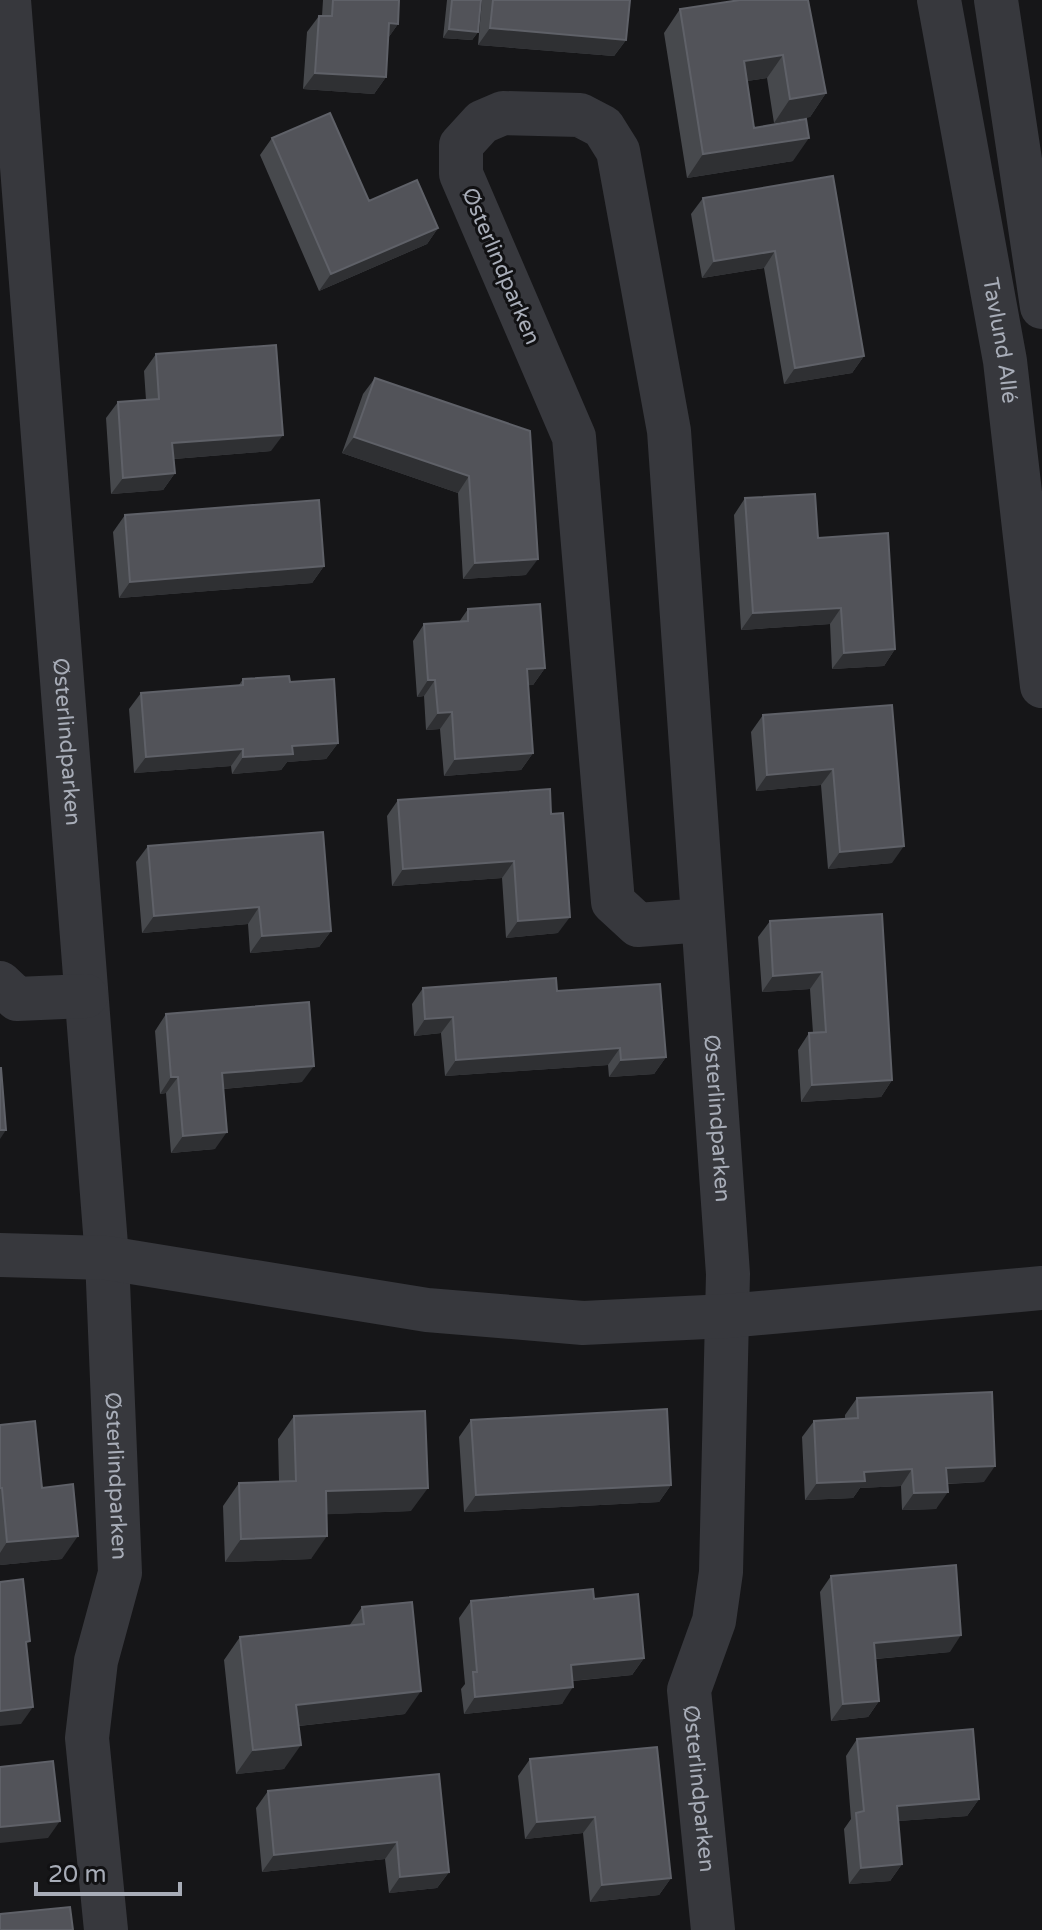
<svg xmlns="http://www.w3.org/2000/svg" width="1042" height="1930" font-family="'Varela Round',sans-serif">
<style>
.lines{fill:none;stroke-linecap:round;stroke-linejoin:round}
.minor{stroke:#37383d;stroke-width:44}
.wall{fill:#47494d}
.shaded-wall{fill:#2f3033}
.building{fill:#525359;stroke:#5f6168;stroke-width:2}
.labels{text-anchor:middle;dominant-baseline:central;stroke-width:6;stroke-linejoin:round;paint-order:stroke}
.street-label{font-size:22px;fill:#a8adb8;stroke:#111113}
</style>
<rect width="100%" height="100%" fill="#161618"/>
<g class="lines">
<g class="minor">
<path id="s1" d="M9 0 107 1258 120 1573 96 1661 87 1738 106 1930"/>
<path id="s2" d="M939 0 1005 361 1042 686"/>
<path d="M996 0 1042 307"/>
<path id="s3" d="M703 920 638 925 613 902 574 437 461 174V145L482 122 503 113 580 115 603 127 618 151 669 431 728 1274 721 1572 714 1621 689 1690 713 1930"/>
<path d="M0 983 17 999 86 996"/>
<path d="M0 1255 107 1258 427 1310 583 1323 727 1316 1042 1288"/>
</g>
</g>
<path class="wall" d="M323 0H399L398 24 388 38 386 77 374 94 303 89 307 32 319 16H322Z
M447 0H481L478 32 472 40 443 38Z
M482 0H630L626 40 614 56 478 45Z
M740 0 826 93 810 117 774 123 767 78 747 81 754 128 793 161 687 178 664 33 680 9Z
M272 138 369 201 438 228 427 244 319 291 260 155Z
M833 176 864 356 852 373 784 384 764 268 702 278 691 214 703 198Z
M156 354 271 451 174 459 175 473 163 490 111 494 106 418 118 402 146 400 144 371Z
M375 378 530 431 526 575 463 579 458 493 342 453 363 394Z
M745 498 818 538 895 649 884 666 832 669 830 624 741 630 734 515Z
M125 515 324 566 312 583 119 598 113 532Z
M468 609 545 668 533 685H528L533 753 521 770 444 776 440 729 426 730 424 696 417 697 413 641 424 624 459 622Z
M243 679 290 682 338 743 326 759 287 762 281 770 232 774 231 766 134 773 129 709 141 693 239 685Z
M892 705V863L828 869 821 785 756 791 751 732 763 715Z
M550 789 558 933 506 938 502 878 392 886 387 816 398 800Z
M148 846 331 931 319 947 250 953 248 924 142 933 136 862Z
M882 914 892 1080 881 1097 801 1102 798 1050 809 1033H813L810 989 762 992 758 937 770 921Z
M423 988 557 991 666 1057 654 1074 609 1077 608 1065 445 1076 441 1033 414 1036 412 1004Z
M166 1014 302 1082 223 1089 215 1149 171 1153 166 1093 160 1094 155 1031Z
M857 1398 984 1482 947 1484 936 1509 902 1510 901 1486 860 1488 853 1498 805 1500 802 1437 814 1421 845 1419V1415Z
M294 1416 411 1511 327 1514 311 1559 225 1562 223 1506 239 1483 279 1481 278 1439Z
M471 1420 671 1485 659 1502 464 1512 459 1437Z
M0 1425 42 1488 62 1559 0 1565Z
M831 1576 950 1652 876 1659 879 1701 868 1717 831 1721 820 1592Z
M594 1599 644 1658 632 1675 573 1681 562 1704 464 1714 461 1689 465 1684 459 1618 471 1601Z
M362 1607 405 1714 299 1726 284 1769 236 1774 224 1660 240 1637 349 1626Z
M857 1739 979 1799 967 1816 898 1821 902 1864 890 1881 849 1884 844 1829 851 1819 846 1756Z
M530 1759 671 1878 659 1895 590 1902 583 1833 525 1839 518 1776Z
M439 1774 449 1872 437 1888 389 1893 385 1859 262 1872 256 1808 268 1791Z"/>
<path class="shaded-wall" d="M389 23 398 24 386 41Z
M490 28 626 40 614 56 478 45Z
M449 29 478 32 472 40 443 38Z
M783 55 767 78 727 84 744 61Z
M315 73 386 77 374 94 303 89Z
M826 93 810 117 774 123 790 99Z
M809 138 793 161 687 178 703 154Z
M438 228 427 244 319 291 331 274Z
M775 251 764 268 702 278 714 261Z
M864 356 852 373 784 384 795 368Z
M283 435 271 451 161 460 172 443Z
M354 437 469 476 458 493 342 453Z
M175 473 163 490 111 494 123 478Z
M538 559 526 575 463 579 475 563Z
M324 566 312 583 119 598 130 582Z
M841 608 830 624 741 630 753 613Z
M895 649 884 666 832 669 844 653Z
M545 668 533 685 515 686 527 669Z
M428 680H435L424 696 417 697Z
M452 712 440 729 426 730 438 713Z
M338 743 326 759 287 762 281 770 232 774 243 757 292 746Z
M243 749 231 766 134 773 146 757Z
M533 753 521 770 444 776 455 759Z
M833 769 821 785 756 791 767 775Z
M904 846 892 863 828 869 840 852Z
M514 861 502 878 392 886 403 869Z
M259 907 248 924 142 933 154 916Z
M570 917 558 933 506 938 518 921Z
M331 931 319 947 250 953 262 936Z
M822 972 810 989 762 992 773 976Z
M453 1017 441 1033 414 1036 425 1019Z
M620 1048 608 1065 445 1076 456 1060Z
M666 1057 654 1074 609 1077 621 1060Z
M314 1066 302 1082 210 1090 222 1073Z
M171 1077H178L166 1093 160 1094Z
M892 1080 881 1097 801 1102 812 1085Z
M0 1130H6L0 1139Z
M227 1132 215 1149 171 1153 183 1136Z
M995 1466 984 1482 935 1484 946 1468Z
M912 1469 901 1486 860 1488 853 1498 805 1500 817 1483 864 1472Z
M671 1485 659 1502 464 1512 476 1495Z
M428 1488 411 1511 310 1515 326 1491Z
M948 1492 936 1509 902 1510 914 1493Z
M78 1536 62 1559 0 1565V1553L7 1542Z
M327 1536 311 1559 225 1562 241 1539Z
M961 1635 950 1652 863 1660 874 1643Z
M644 1658 632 1675 560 1682 571 1665Z
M573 1687 562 1704 464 1714 475 1697Z
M421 1691 405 1714 280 1728 296 1705Z
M879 1701 868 1717 831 1721 843 1704Z
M33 1707 21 1724 0 1726V1711Z
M301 1745 284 1769 236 1774 253 1750Z
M979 1799 967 1816 885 1822 897 1806Z
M595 1817 583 1833 525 1839 537 1822Z
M60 1821 48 1838 0 1843V1827Z
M397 1842 385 1859 262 1872 274 1855Z
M902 1864 890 1881 849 1884 861 1868Z
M449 1872 437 1888 389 1893 400 1877Z
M671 1878 659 1895 590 1902 602 1885Z"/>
<path class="building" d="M333 0H399L398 24 389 23 386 77 315 73 319 16H332Z
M452 0H481L478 32 449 29Z
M493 0H630L626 40 490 28Z
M740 0H808L826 93 790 99 783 55 744 61 754 128 806 119 809 138 703 154 680 9Z
M330 113 369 201 417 180 438 228 331 274 272 138Z
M833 176 864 356 795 368 775 251 714 261 703 198Z
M276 345 283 435 172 443 175 473 123 478 118 402 159 399 156 354Z
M375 378 530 431 538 559 475 563 469 476 354 437Z
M815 494 818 538 888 533 895 649 844 653 841 608 753 613 745 498Z
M319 500 324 566 130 582 125 515Z
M540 604 545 668 527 669 533 753 455 759 452 712 438 713 435 680H428L424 624 468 621V609Z
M289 676 290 682 334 679 338 743 292 746 293 754 243 757V749L146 757 141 693 243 685V679Z
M892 705 904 846 840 852 833 769 767 775 763 715Z
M550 789 551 814 563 813 570 917 518 921 514 861 403 869 398 800Z
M323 832 331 931 262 936 259 907 154 916 148 846Z
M882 914 892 1080 812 1085 809 1033 826 1032 822 972 773 976 770 921Z
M556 978 557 991 660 984 666 1057 621 1060 620 1048 456 1060 453 1017 425 1019 423 988Z
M309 1002 314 1066 222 1073 227 1132 183 1136 178 1077H171L166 1014Z
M0 1068H1L6 1130H0Z
M992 1392 995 1466 946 1468 948 1492 914 1493 912 1469 864 1472 865 1481 817 1483 814 1421 858 1418 857 1398Z
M667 1409 671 1485 476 1495 471 1420Z
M425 1411 428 1488 326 1491 327 1536 241 1539 239 1483 296 1481 294 1416Z
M35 1421 42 1488 73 1484 78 1536 7 1542 2 1488H0V1425Z
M956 1565 961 1635 874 1643 879 1701 843 1704 831 1576Z
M23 1579 30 1641 26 1642 33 1707 0 1711V1582Z
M593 1589 594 1599 638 1594 644 1658 571 1665 573 1687 475 1697 473 1672H477L471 1601Z
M412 1602 421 1691 296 1705 301 1745 253 1750 240 1637 364 1624 362 1607Z
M973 1729 979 1799 897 1806 902 1864 861 1868 856 1813 864 1811 857 1739Z
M657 1747 671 1878 602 1885 595 1817 537 1822 530 1759Z
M53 1761 60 1821 0 1827V1767Z
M439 1774 449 1872 400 1877 397 1842 274 1855 268 1791Z
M70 1907 73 1930H0V1914Z"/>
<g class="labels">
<g class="street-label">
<text transform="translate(501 266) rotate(67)">Østerlindparken</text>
<text stroke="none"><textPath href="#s2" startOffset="346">Tavlund Allé</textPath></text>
<text stroke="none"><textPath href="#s1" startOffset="744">Østerlindparken</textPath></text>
<text stroke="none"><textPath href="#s3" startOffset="2040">Østerlindparken</textPath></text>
<text stroke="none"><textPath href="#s1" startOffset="1480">Østerlindparken</textPath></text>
<text stroke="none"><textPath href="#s3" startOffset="2716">Østerlindparken</textPath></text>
</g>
</g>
<path d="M36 1882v12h144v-12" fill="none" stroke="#a8adb8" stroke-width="4"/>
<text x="48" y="1882" font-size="24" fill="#a8adb8" stroke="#111113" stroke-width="6" paint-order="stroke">20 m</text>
</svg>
